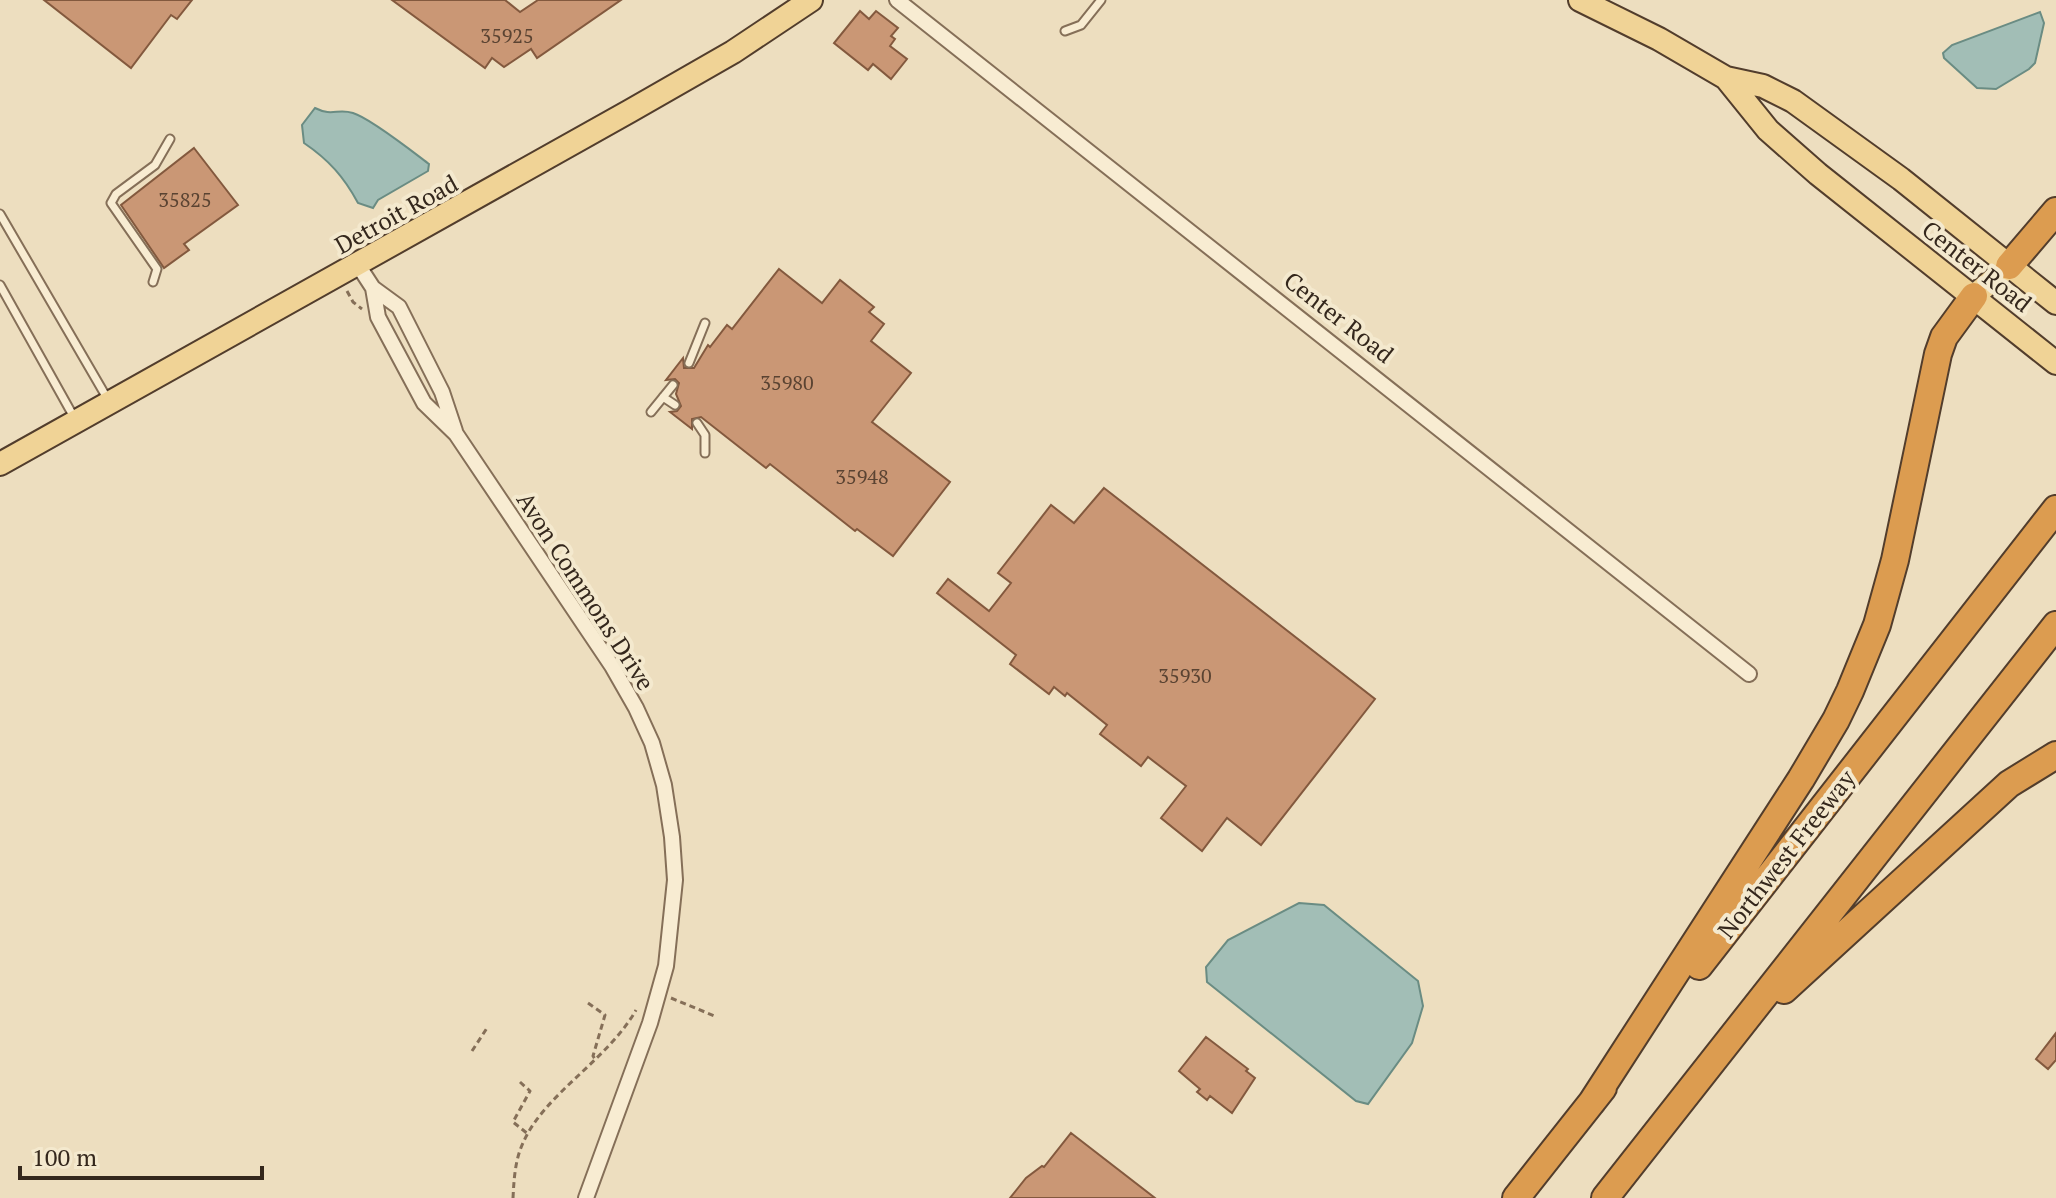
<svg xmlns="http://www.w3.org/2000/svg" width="2056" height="1198" font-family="'PT Serif',serif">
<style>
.water{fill:#a2beb6;stroke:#6a8c83;stroke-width:2}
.building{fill:#ca9775;stroke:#83593e;stroke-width:2}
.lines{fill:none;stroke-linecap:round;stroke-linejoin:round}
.lane-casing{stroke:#856f58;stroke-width:11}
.street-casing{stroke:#856f58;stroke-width:18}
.primary-casing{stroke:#523d2c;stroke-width:26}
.highway-casing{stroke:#523d2c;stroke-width:30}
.path{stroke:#856f58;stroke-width:3;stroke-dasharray:6 4;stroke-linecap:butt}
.lane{stroke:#f8ecd2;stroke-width:7}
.street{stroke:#f8ecd2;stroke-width:14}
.primary{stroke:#f0d396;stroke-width:22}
.highway{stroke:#dc9c50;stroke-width:26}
.labels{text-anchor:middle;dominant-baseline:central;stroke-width:8;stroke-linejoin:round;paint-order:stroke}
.number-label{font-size:20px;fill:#5a4332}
.street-label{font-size:24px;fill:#34271c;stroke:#f4e9ce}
</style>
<rect width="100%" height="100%" fill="#eddebf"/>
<path class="water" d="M2040 12 2044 23 2035 63 2029 69 1996 89 1977 88 1944 58 1943 53 1952 45Z
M315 108C333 117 337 108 353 113 370 118 413 152 429 164L428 171 378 200 373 208 358 203C344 177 329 160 304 143L302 125Z
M1299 903 1324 905 1418 981 1423 1006 1412 1043 1368 1104 1356 1101 1207 982 1206 967 1228 940Z"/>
<path class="building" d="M44 0H192L177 19 171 15 131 68Z
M392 0H505L520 12 538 0H621L537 58 531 49 504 67 492 58 485 68Z
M860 11 869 19 876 11 898 28 891 36 895 39 890 46 907 59 891 79 873 64 868 70 834 43Z
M194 148 238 205 184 244 189 250 164 268 121 205Z
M779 269 822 303 840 280 874 307 869 312 884 324 871 341 911 373 872 422 950 482 893 556 857 529 855 531 770 464 766 468 701 417 692 419V429L670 412 677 411 681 406 676 394 679 383 675 379 666 380 683 358 684 368H694L708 345 710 347 727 325 732 329Z
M1104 488 1375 699 1261 845 1227 818 1202 851 1161 818 1186 786 1148 757 1141 766 1100 734 1107 725 1067 693 1065 696 1054 687 1049 694 1010 664 1016 655 937 593 948 579 989 611 1011 583 998 573 1051 505 1074 523Z
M2056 1033V1060L2048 1069 2036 1059Z
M1206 1037 1248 1069 1246 1071 1255 1078 1232 1113 1210 1096 1207 1100 1197 1092 1200 1089 1179 1071Z
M1071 1133 1155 1198H1010L1026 1178 1042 1166 1044 1167Z"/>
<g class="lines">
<g class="lane-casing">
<path id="lane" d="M1065 31 1081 25 1101 0
M0 214 107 398
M153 282 157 269 111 203 116 194 155 165 170 139
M0 285 75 419
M689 363 705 323
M663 397 675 405
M651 412 673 385
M697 423 705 435V453"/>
</g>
<g class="street-casing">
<path id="street" d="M897 0 1749 674
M358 265 373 288 399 307 442 392 455 431
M373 288 378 317 424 403 456 434 612 666 636 708 652 743 664 785 672 837 675 880 666 966 650 1023 586 1198"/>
</g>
<g class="primary-casing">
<path id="primary" d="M1580 0 1659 39 1726 78 1763 86 1793 101 1901 179 2056 303
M1726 78 1768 130 1818 174 2056 363
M1974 296 2009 266
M0 464 630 111 733 52 811 0"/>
</g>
<g class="highway-casing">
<path id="highway" d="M2009 266 2056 211
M1699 966 2056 509
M1784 990 2009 784 2056 755
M1592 1102 1801 779 1836 720 1850 691 1877 625 1895 560 1938 354 1944 337 1974 296
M1516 1198 1603 1088
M1605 1198 2056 625"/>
</g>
<path class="path" d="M347 291 353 302 362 309
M671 998 717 1017
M588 1003 605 1015 593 1056 595 1059
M472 1051 487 1028
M520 1082 530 1091 513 1122 528 1134
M513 1198C514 1179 515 1160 523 1143 544 1094 608 1060 636 1010"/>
<use href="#lane" class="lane"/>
<use href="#street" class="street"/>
<use href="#primary" class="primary"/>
<use href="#highway" class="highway"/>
</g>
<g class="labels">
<g class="number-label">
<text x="507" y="35">35925</text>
<text x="185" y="199">35825</text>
<text x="787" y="382">35980</text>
<text x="862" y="476">35948</text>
<text x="1185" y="675">35930</text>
</g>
<g class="street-label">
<text transform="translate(396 214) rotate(-29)">Detroit Road</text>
<text transform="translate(1977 266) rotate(38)">Center Road</text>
<text transform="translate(1339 317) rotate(38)">Center Road</text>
<text transform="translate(586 591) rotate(57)">Avon Commons Drive</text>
<text transform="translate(1786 854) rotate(-52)">Northwest Freeway</text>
</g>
</g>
<path d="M20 1166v12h242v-12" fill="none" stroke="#34271c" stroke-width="4"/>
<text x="32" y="1166" font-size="24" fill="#34271c" stroke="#f4e9ce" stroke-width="6" paint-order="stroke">100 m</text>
</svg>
